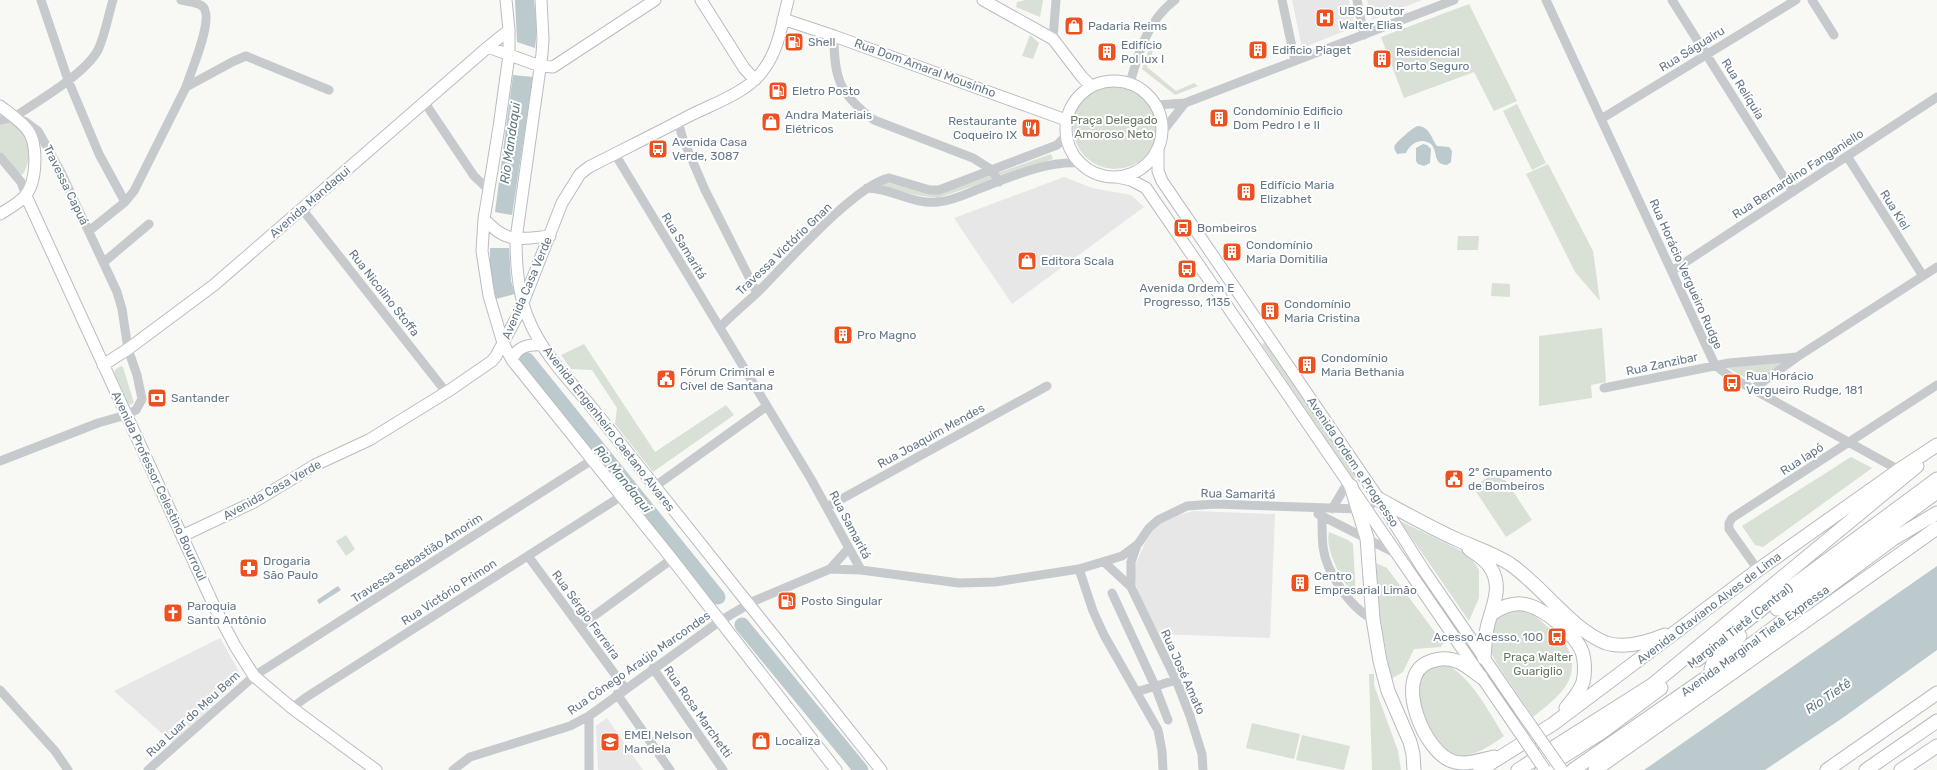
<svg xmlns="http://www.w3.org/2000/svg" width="1937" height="770" font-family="Rubik,sans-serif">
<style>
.built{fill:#e6e7e6}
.green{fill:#d9e0d6}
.water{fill:#bcc9cd}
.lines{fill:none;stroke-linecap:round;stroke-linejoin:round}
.river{stroke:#bcc9cd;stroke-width:15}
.major-casing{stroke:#b9bdc1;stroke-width:13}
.highway-casing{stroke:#b8bcbf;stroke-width:15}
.minor{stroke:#c6cacd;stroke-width:9}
.major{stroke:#fff;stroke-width:11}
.highway{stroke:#fff;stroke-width:13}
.major-bridge-casing{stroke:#b9bdc1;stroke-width:13;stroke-linecap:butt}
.major-bridge{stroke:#fff;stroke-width:11}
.labels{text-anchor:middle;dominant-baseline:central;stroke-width:4;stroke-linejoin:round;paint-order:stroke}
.poi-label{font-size:12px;fill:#657888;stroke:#fff;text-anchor:start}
.street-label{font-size:12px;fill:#657888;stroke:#fff}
.park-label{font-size:12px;fill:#667a61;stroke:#fff}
.water-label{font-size:13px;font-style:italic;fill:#617a83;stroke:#fff}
</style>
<rect width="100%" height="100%" fill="#f8f8f5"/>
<path class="built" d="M1292 0H1349L1355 27 1302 48Z
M1367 0H1422L1372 20Z
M1064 177 1092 188 1131 195 1144 207 1012 304 954 218Z
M1194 511 1275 514 1270 638 1159 634 1139 598 1135 579V565L1147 539 1156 526 1178 515Z
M220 638 242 677 173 743 114 691Z
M607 718 643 770H598L596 726Z"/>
<path class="green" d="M1026 0H1043L1040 17 1016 7 1017 2Z
M1469 4 1517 101 1494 111 1474 72 1404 98 1381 37Z
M1030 35 1039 43 1033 59 1022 56Z
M1151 42 1155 45 1147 67 1176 91 1194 83 1198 86 1175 95 1142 69Z
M1073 127a42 42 0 1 1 84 0a42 42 0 1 1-84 0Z
M1517 104 1546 163 1532 170 1503 111Z
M10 120 22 127 32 152 24 173 19 176 0 152V124Z
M1051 154 1053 159 938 198 916 195 880 186 884 182 938 194Z
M1548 164 1593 251 1600 301 1575 272 1526 174Z
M1458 236H1479L1478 250H1457Z
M1492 283 1510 284V297L1491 296Z
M1602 328 1606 382 1591 385 1592 398 1539 406V336Z
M1265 342 1357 477 1353 479 1262 345Z
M584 344 655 452 726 405 734 415 653 472 615 424 617 408 592 370 571 369 561 355Z
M1783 362 1753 382 1726 367Z
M121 366 123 367 133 400 134 402 131 405 128 403 114 372 116 369Z
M1851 457 1872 468 1763 547 1755 545 1742 526Z
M1499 470 1532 520 1506 537 1473 487Z
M1400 521 1466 553 1476 565 1479 570V598L1469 621Z
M1329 532 1348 540 1353 544 1356 597C1344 585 1324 550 1329 532Z
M346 535 355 549 346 556 336 541Z
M1376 563 1387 568 1443 643 1441 647 1414 649 1403 672 1391 679 1380 618Z
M1506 608 1529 610 1565 643C1585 678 1558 697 1533 717L1497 664 1489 648 1490 624Z
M1443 663C1470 674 1489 712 1504 736 1470 762 1444 765 1424 722 1421 714 1415 704 1413 696 1412 689 1416 679 1417 672Z
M1369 674H1374V685L1398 751 1401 770H1372Z
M1252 723 1300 734 1294 759 1246 748Z
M1302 735 1350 746 1344 770 1296 760Z"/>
<path class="water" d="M515 0H534L537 30 535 48 517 42Z
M513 75 533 77 512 215 495 212Z
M1418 126C1430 127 1431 138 1437 146L1449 147 1452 151 1451 162 1447 165C1433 164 1438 154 1432 145 1423 137 1411 142 1406 153L1397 154C1396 152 1393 148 1395 145 1398 141 1413 127 1418 126Z
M1423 144 1427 145 1431 149 1430 163 1424 166 1418 164 1416 161V148Z
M490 248H509L511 281 515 294 496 299 490 268Z
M1937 566V650L1844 717 1765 770H1644Z
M338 586 341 590 319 604 317 600Z"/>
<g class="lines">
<path class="river" d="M527 360 718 597
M742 625 861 770"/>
<g class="major-casing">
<path id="major" d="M506 0 509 30V55L499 127 484 219 482 251 489 296 503 343 512 360 672 559 836 770
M541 0 543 39 542 54 516 239C516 265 518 294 528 318 541 351 567 378 590 405L881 770
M701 0 744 68 755 80
M983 0 1053 39 1082 77 1091 86
M783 19 834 36 1066 120
M488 47 540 66 553 67 655 0
M1066 129a48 48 0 1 1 96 0a48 48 0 1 1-96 0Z
M0 106C9 113 19 120 26 128 39 142 37 183 25 196 19 203 8 209 0 214
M1158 150V171L1162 181 1379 499 1423 569 1520 710
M1117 177 1131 180 1146 188 1509 717
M26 196 215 608 235 646 254 676 292 708 376 770
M484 219C507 244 518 239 550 236
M512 360C517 346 529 344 542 345
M103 365 128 349 214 285 488 47 509 30
M182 536 254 502 315 465 369 440 450 390 492 361 496 356 519 313 562 203 580 174 589 167C622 150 655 134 687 117 712 104 748 93 764 69 779 49 782 23 788 0"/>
</g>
<g class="highway-casing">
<path id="highway" d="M1351 486 1367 538 1373 619 1380 661 1388 691 1410 742 1413 754 1414 770
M1379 499C1405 513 1431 528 1458 540 1476 548 1493 553 1510 564 1542 586 1571 629 1606 643 1624 649 1648 642 1665 635
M1469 549C1476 554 1485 559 1490 567 1503 586 1493 605 1488 624 1485 635 1485 646 1484 658
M1777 609 1937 492
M1493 613C1502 607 1511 603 1522 604 1541 605 1579 636 1583 655 1585 663 1585 675 1583 682 1580 692 1572 700 1566 708
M1697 660 1768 604 1937 479
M1711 669 1713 663 1740 636
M1481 677C1474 672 1466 665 1459 662 1448 657 1439 658 1429 662 1392 676 1425 756 1455 762 1467 765 1481 760 1494 757
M1480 770 1553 724 1758 570 1899 470 1937 445
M1518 770 1652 685 1917 466
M1542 770 1602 732 1661 688
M1573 770 1710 675 1893 539 1937 513
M1595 770 1937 528
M1827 770 1937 693
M1866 770 1937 721
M1901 770 1937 746"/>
</g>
<path class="minor" d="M41 0 68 80 99 154 125 202
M181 0C187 2 197 2 202 6 216 16 190 73 186 87
M1282 0 1295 61
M1357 0 1364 35
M1546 0 1715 365 1729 376 1899 470
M1672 0 1793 192
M1812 0 1834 35
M834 36C834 78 839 94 874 120L973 158 992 170 999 182
M1053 39 1056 0
M1130 83C1139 51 1148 20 1175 0
M425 103 474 176 489 190
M1157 105 1185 103 1454 0
M14 117C37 102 85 74 98 50 105 35 108 16 113 0
M1601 119 1796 0
M0 120 14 117 26 122 38 131 61 172 117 292 122 309 128 349 137 375 142 399 136 410 126 415 98 423 0 461
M678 122 683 139 705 190 757 293
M1163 131 1185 103
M615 154 811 479 861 570
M1847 156 1923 276
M0 157 21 182 26 196
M867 188C891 188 914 205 938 202 951 201 964 195 976 190 1008 178 1045 161 1079 163
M302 209 446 392
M89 231 125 202 134 191 186 87 234 61 246 56 329 90
M104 262 149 224
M1672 271 1937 97
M720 327C732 315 745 304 758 292 785 265 855 185 889 178L930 190H939L1057 145 1066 136
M1604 388 1729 363 1797 357
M1753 389 1797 357 1937 267
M654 487 767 406
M827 507 1047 386
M1332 509 1348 482
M1318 514 1397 554
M1322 516C1322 526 1322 537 1323 547 1326 572 1351 609 1373 619
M528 556 625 688
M1104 562 1131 587 1176 680 1190 716 1202 754 1203 770
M830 569 861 570 959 583 995 582 1079 569 1122 556 1138 544 1149 528 1158 520 1187 506 1215 504 1359 509 1366 508 1379 499
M1079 569 1093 611 1104 635 1158 730 1162 751 1163 770
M1758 570 1729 529V523L1732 518 1937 385
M1131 587V562L1137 545
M1112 593 1155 686 1168 720
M580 626 672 559
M653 668 723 770
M0 690 55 751 68 770
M1136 692 1176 680
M617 694 670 770
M292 708 305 698 620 497
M148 770 254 676 592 460
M453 770 470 757 570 726 589 716 720 621 754 601 830 569 848 549
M589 770V716"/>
<use href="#major" class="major"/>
<use href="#highway" class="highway"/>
<g class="major-bridge-casing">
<path id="major-bridge" d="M1520 710 1562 770
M1509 717 1545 770"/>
</g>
<use href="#major-bridge" class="major-bridge"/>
</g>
<defs>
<g id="hospital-square" transform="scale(1)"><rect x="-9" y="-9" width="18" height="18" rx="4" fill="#ee5120" stroke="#fff"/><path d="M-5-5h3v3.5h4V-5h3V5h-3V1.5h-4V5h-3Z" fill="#fff"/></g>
<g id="shop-square" transform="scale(1)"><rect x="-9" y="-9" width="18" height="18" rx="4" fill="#ee5120" stroke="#fff"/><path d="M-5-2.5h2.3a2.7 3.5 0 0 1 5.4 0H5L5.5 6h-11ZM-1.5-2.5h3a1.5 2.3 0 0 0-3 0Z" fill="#fff"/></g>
<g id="fuel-square" transform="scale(1)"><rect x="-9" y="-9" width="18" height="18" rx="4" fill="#ee5120" stroke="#fff"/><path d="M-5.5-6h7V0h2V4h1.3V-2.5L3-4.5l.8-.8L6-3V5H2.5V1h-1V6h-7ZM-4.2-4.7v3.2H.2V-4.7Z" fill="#fff"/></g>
<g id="building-square" transform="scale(1)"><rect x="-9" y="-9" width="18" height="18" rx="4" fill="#ee5120" stroke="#fff"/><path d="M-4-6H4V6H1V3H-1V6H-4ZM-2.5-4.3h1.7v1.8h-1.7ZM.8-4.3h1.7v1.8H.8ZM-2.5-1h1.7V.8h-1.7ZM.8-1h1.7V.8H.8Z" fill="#fff"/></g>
<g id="restaurant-square" transform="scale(1)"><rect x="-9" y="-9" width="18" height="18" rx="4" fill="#ee5120" stroke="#fff"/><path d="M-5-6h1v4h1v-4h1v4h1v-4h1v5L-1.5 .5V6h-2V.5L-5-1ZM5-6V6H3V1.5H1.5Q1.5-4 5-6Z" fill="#fff"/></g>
<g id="bus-square" transform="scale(1)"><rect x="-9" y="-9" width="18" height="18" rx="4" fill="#ee5120" stroke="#fff"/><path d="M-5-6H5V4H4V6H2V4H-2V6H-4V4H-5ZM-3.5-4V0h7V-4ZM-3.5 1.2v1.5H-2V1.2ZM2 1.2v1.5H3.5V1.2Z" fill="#fff"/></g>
<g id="civic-square" transform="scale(1)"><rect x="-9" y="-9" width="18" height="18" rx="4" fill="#ee5120" stroke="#fff"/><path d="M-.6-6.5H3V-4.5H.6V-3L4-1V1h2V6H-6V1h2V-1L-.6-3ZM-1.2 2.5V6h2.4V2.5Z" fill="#fff"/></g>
<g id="bank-square" transform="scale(1)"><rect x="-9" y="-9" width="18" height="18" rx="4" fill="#ee5120" stroke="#fff"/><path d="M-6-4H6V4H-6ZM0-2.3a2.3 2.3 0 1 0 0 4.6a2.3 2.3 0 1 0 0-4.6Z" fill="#fff"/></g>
<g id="pharmacy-square" transform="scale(1)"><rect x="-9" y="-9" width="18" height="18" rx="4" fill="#ee5120" stroke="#fff"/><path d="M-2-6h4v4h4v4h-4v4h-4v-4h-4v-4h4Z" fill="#fff"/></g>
<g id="church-square" transform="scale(1)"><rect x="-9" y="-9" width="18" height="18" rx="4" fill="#ee5120" stroke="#fff"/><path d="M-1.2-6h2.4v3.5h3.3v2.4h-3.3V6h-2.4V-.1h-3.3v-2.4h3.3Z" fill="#fff"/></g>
<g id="school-square" transform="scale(1)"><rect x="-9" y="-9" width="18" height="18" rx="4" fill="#ee5120" stroke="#fff"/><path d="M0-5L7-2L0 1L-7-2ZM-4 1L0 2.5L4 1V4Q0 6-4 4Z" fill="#fff"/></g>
</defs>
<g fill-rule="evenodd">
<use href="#hospital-square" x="1325" y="18"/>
<use href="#shop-square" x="1074" y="26"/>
<use href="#fuel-square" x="794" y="42"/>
<use href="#building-square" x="1258" y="50"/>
<use href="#building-square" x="1107" y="52"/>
<use href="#building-square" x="1382" y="59"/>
<use href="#fuel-square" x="778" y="91"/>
<use href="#building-square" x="1219" y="118"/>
<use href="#shop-square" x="771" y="122"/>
<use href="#restaurant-square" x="1031" y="128"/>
<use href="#bus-square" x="658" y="149"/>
<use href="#building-square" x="1246" y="192"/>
<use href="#bus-square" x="1183" y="228"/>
<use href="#building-square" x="1232" y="252"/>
<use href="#shop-square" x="1027" y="261"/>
<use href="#bus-square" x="1187" y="269"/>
<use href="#building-square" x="1270" y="311"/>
<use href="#building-square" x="843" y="335"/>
<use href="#building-square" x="1307" y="365"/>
<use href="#civic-square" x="666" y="379"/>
<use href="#bus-square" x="1732" y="383"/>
<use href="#bank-square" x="157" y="398"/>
<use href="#civic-square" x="1454" y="479"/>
<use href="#pharmacy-square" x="249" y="568"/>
<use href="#building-square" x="1300" y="583"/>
<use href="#fuel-square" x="787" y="601"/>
<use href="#church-square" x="173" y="613"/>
<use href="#bus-square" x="1557" y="637"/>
<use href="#shop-square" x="761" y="741"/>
<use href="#school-square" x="610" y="742"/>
</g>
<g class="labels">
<g class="poi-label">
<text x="1339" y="11">UBS Doutor<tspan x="1339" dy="14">Walter Elias</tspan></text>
<text x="1088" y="26">Padaria Reims</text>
<text x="808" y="42">Shell</text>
<text x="1121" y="45">Edifício<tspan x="1121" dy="14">Pol lux I</tspan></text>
<text x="1272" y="50">Edificio Piaget</text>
<text x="1396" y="52">Residencial<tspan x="1396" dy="14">Porto Seguro</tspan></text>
<text x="792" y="91">Eletro Posto</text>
<text x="1233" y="111">Condomínio Edificio<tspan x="1233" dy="14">Dom Pedro I e II</tspan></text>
<text x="785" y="115">Andra Materiais<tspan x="785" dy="14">Elétricos</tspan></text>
<text x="1017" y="121" text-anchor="end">Restaurante<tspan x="1017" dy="14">Coqueiro IX</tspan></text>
<text x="672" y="142">Avenida Casa<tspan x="672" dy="14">Verde, 3087</tspan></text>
<text x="1260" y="185">Edifício Maria<tspan x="1260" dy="14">Elizabhet</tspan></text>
<text x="1197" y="228">Bombeiros</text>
<text x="1246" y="245">Condomínio<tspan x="1246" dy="14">Maria Domitilia</tspan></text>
<text x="1041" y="261">Editora Scala</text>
<text x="1187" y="288" text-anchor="middle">Avenida Ordem E<tspan x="1187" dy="14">Progresso, 1135</tspan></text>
<text x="1284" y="304">Condomínio<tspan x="1284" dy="14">Maria Cristina</tspan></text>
<text x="857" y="335">Pro Magno</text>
<text x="1321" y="358">Condomínio<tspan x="1321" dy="14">Maria Bethania</tspan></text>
<text x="680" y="372">Fórum Criminal e<tspan x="680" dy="14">Cível de Santana</tspan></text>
<text x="1746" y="376">Rua Horácio<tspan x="1746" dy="14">Vergueiro Rudge, 181</tspan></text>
<text x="171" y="398">Santander</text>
<text x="1468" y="472">2º Grupamento<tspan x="1468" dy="14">de Bombeiros</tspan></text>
<text x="263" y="561">Drogaria<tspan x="263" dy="14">São Paulo</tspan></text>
<text x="1314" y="576">Centro<tspan x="1314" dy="14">Empresarial Limão</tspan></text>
<text x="801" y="601">Posto Singular</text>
<text x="187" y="606">Paroquia<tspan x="187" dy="14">Santo Antônio</tspan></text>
<text x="1543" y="637" text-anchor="end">Acesso Acesso, 100</text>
<text x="624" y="735">EMEI Nelson<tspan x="624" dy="14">Mandela</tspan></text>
<text x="775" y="741">Localiza</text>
</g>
<g class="street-label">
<text transform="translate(1692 49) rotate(-32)">Rua Ságuairu</text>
<text transform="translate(925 68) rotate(20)">Rua Dom Amaral Mousinho</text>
<text transform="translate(1743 89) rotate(58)">Rua Relíquia</text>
<text transform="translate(1798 174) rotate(-33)">Rua Bernardino Fanganiello</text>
<text transform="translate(66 185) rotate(64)">Travessa Capuá</text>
<text transform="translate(310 202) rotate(-41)">Avenida Mandaqui</text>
<text transform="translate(1895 210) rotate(58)">Rua Kiel</text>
<text transform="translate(684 246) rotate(59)">Rua Samaritá</text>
<text transform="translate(784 249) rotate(-44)">Travessa Victório Gnan</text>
<text transform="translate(1686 274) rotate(66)">Rua Horácio Vergueiro Rudge</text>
<text transform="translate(527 288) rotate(-67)">Avenida Casa Verde</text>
<text transform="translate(384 293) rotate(52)">Rua Nicolino Stoffa</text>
<text transform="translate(1662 364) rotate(-12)">Rua Zanzibar</text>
<text transform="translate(609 429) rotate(52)">Avenida Engenheiro Caetano Alvares</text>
<text transform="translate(931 436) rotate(-29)">Rua Joaquim Mendes</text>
<text transform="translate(1802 459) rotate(-33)">Rua Iapó</text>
<text transform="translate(1353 462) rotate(56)">Avenida Ordem e Progresso</text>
<text transform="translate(159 486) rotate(65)">Avenida Professor Celestino Bourroul</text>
<text transform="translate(272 490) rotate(-29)">Avenida Casa Verde</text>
<text transform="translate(1238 494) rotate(1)">Rua Samaritá</text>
<text transform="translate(850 525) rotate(62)">Rua Samaritá</text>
<text transform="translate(417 558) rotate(-33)">Travessa Sebastião Amorim</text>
<text transform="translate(449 592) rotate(-33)">Rua Victório Primon</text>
<text transform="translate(1709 608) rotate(-37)">Avenida Otaviano Alves de Lima</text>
<text transform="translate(586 615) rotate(54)">Rua Sérgio Ferreira</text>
<text transform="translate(1740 626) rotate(-38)">Marginal Tietê (Central)</text>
<text transform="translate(1755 641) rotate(-36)">Avenida Marginal Tietê Expressa</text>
<text transform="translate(639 663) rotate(-35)">Rua Cônego Araújo Marcondes</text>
<text transform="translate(1183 672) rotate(66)">Rua José Amato</text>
<text transform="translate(698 712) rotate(55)">Rua Rosa Marchetti</text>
<text transform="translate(193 714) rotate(-42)">Rua Luar do Meu Bem</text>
</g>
<g class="park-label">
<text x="1114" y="120">Praça Delegado<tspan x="1114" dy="14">Amoroso Neto</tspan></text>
<text x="1538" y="657">Praça Walter<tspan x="1538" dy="14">Guariglio</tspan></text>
</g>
<g class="water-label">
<text transform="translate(510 143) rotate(-82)">Rio Mandaqui</text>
<text transform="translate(623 479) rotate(51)">Rio Mandaqui</text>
<text transform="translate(1828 696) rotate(-34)">Rio Tietê</text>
</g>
</g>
</svg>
